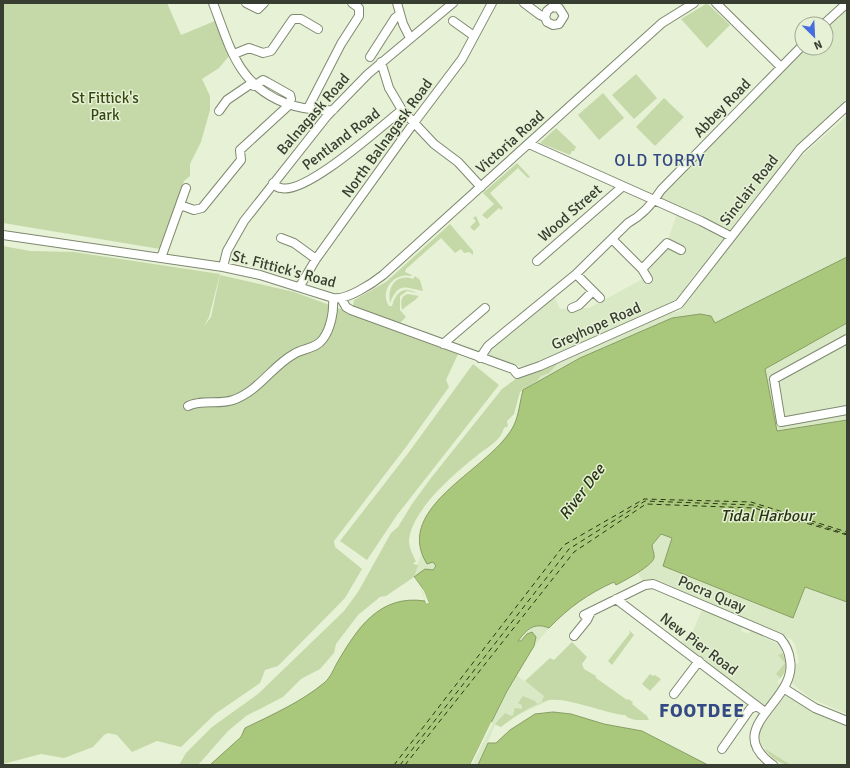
<svg xmlns="http://www.w3.org/2000/svg" width="850" height="768" font-family="Signika,sans-serif">
<style>
.built{fill:#d9e8c5}
.green{fill:#c5d9a8}
.water{fill:#aac87b;stroke:#889e65}
.pier{fill:#e6f1d5}
.lines{fill:none;stroke-linecap:round;stroke-linejoin:round}
.ferry{stroke:#283414;stroke-width:1;stroke-dasharray:5 4;stroke-linecap:butt}
.minor-casing{stroke:#7e8970;stroke-width:10}
.minor{stroke:#fff;stroke-width:8}
.labels{text-anchor:middle;dominant-baseline:central;stroke-width:3;stroke-linejoin:round;paint-order:stroke}
.park-label{font-size:15px;fill:#354710;stroke:#e6f1d5}
.street-label{font-size:15px;fill:#383d32;stroke:#e6f1d5}
.water-label{font-size:16px;font-style:italic;fill:#283414;stroke:#e6f1d5}
.quarter-label{font-size:17px;letter-spacing:1px;fill:#354a84;stroke:#e6f1d5}
.district-label{font-size:19px;font-weight:bold;letter-spacing:1px;fill:#354a84;stroke:#e6f1d5}
</style>
<rect width="100%" height="100%" fill="#e6f1d5"/>
<path class="built" d="M847 3V102L784 162 688 283 678 300 526 368 485 355 488 350 553 294 560 309 589 308 643 279 667 243 678 211 654 201 802 48H826V24Z
M847 116V714L810 698 792 683 795 664 799 663 795 644 791 639 657 581 649 579 643 582 638 572 616 585 614 582 602 587 577 602 549 628 534 646 516 675 550 700 513 717 501 727 495 725 478 765H210L241 737 245 728 301 699 324 683 332 675 337 664 360 626 370 617 381 610 401 602 416 600 425 601 420 587 412 578 421 555 420 537 426 518 441 498 493 452 514 426 523 390 539 371 661 316 680 311 738 233 754 217 797 160Z
M702 610 742 627 741 631 749 634 750 631 780 645 786 665 785 673 777 682 825 715 847 725V765H791L763 747H756L765 712 677 645 693 631Z"/>
<path class="green" d="M3 3H167L181 35 215 21 229 56 219 68 202 79 210 96V110L201 142 190 164V176L184 181 160 249 3 223Z
M706 4 709 5 730 25 707 48 681 19Z
M636 74 657 98 634 119 612 95Z
M603 93 624 118 599 140 578 115Z
M664 98 684 117 655 146 636 127Z
M556 128 576 147 574 151H572L570 155 540 143Z
M517 163 530 177 528 178 518 168 490 193 503 208 501 210 499 208 487 219 482 215 494 204 483 193Z
M476 216 480 225 474 231 470 227 476 221 473 218Z
M450 224 473 251V255L469 252 464 253 461 249 455 253 441 238 406 269 405 272 412 275 411 276C394 272 379 291 389 306H392C396 292 403 286 417 293L407 291 400 296V310L406 317 400 323 353 306 354 300 386 282Z
M3 246 30 251 74 252 220 274 209 317 204 326 211 317 220 275 294 292 459 352 446 380 449 387 406 447 334 541 335 547 362 569 345 598 278 666 265 670 260 683 215 714 181 747 157 741 132 752 117 735 108 733 104 735 93 747 64 758 41 754 3 764Z
M415 276 420 280 423 291C405 288 399 281 390 303 387 287 396 273 413 279Z
M408 294 419 296C414 302 408 304 402 310 401 303 400 296 408 294Z
M558 363 549 373 541 376 537 381 520 392 514 414 507 421 508 426 504 428C501 440 488 447 479 454 456 472 411 510 409 541 409 547 413 556 416 561L413 564 418 565 414 577 386 596 380 597 358 615 336 644 334 653 320 669 301 679 283 697 246 716 228 731 198 765H179L186 753 212 727 258 694 344 611 358 592 391 533 398 527 412 504 431 478 502 389 517 378Z
M473 364 499 385 397 515 367 560 340 541 409 452Z
M629 630 634 635 612 665 608 661 630 633Z
M572 642 587 657 582 664 584 669 596 676V678L627 700 628 699 633 702 632 704 647 716 649 720C641 720 630 721 625 715 604 713 568 697 549 700 535 703 512 718 501 727L495 724 505 713 511 716 513 715 515 708 522 709V705L518 703 523 696 535 701 538 705 541 703 544 696 525 681 550 658 554 660Z
M783 653C786 663 788 670 780 678L776 674 785 663 778 655Z
M650 674 653 676 655 675 661 679 650 691 642 684Z
M764 748 791 765C780 765 770 757 764 748Z"/>
<path class="water" d="M847 257V323L765 369 777 431 847 420V602L805 587 793 618 663 566 672 538 661 534 652 545C652 549 655 554 654 558 652 566 624 581 616 585L614 582C589 593 568 608 549 628 534 622 527 629 518 641H521L527 634 532 632 536 637 534 646 507 691 470 765H210L241 737 245 728C272 715 301 702 324 683 331 677 333 670 337 663 357 629 379 594 425 601L426 604 429 603 421 586 414 577 425 569 433 570 436 566 433 562 427 564C391 506 494 468 514 425 519 415 520 401 523 390L580 358 672 318 700 314 711 316 715 323Z
M553 712 571 714 604 724 642 731 708 765H478L488 743H496L510 730 535 714Z"/>
<path class="pier" d="M414 577 424 591 429 603 426 604 423 592 412 578Z
M491 722 493 723 472 765H470Z"/>
<g class="lines">
<path class="ferry" d="M394 765 564 545 644 499 751 502 847 532
M400 765 569 549 645 501 753 505 847 534
M405 765 574 552 646 504 754 508 847 535"/>
<g class="minor-casing">
<path id="minor" d="M213 3C230 47 237 84 285 103 299 108 317 111 333 110
M246 3 258 9 264 3
M397 3 403 24 410 38
M524 3 540 15 545 17 547 22 553 25 559 24 564 16 559 8 552 7 547 11 545 17
M716 3 781 67
M453 21 474 36
M824 24 847 3
M234 54 249 48 263 53 271 51 293 19H301L318 29
M370 57 395 18 399 15
M381 62 389 88 402 110 434 144 458 162 481 187
M308 108 341 44 359 16V8L352 3
M219 111 227 100 252 83
M529 144 701 221 730 236
M273 183C275 185 277 188 281 188 306 195 380 127 402 110
M180 205 194 210 202 208 241 160 240 150 289 105 291 99 290 95 267 82 263 80 254 86
M3 235 223 267 260 275 333 298C346 301 373 283 383 275L662 23 694 3
M281 238 294 243 316 259
M612 239 642 269 667 243 681 250
M161 258 186 188
M537 261 622 187
M223 267 227 251 244 221 327 116 368 74 453 3
M642 269 648 279
M576 274 600 298
M300 286 316 259 413 124 462 59 492 3
M341 298 346 307 351 310 513 369 517 374 540 366 679 304 800 149 847 106
M572 308 579 305 593 291
M847 339 774 379 781 422 847 410
M443 344 485 308
M480 358 488 346 576 274 628 223C641 216 653 203 661 190L802 46
M188 406C202 399 219 405 233 400 259 391 272 366 294 354 303 348 316 349 323 339 331 328 334 311 333 298
M616 599 765 712
M584 615 645 585 653 584 780 638C786 645 789 651 790 660 798 702 720 727 773 765
M574 636 587 620 591 612
M785 689 815 708 847 721
M674 694 699 661
M722 749 750 709 757 706"/>
</g>
<use href="#minor" class="minor"/>
</g>
<g class="labels">
<g class="park-label">
<text x="105" y="98">St Fittick's<tspan x="105" dy="17">Park</tspan></text>
</g>
<g class="street-label">
<text transform="translate(722 108) rotate(-46)">Abbey Road</text>
<text transform="translate(313 114) rotate(-49)">Balnagask Road</text>
<text transform="translate(387 138) rotate(-54)">North Balnagask Road</text>
<text transform="translate(341 139) rotate(-37)">Pentland Road</text>
<text transform="translate(510 142) rotate(-42)">Victoria Road</text>
<text transform="translate(749 190) rotate(-52)">Sinclair Road</text>
<text transform="translate(570 213) rotate(-41)">Wood Street</text>
<text transform="translate(284 269) rotate(15)">St. Fittick's Road</text>
<text transform="translate(596 326) rotate(-24)">Greyhope Road</text>
<text transform="translate(712 594) rotate(23)">Pocra Quay</text>
<text transform="translate(699 644) rotate(37)">New Pier Road</text>
</g>
<g class="water-label">
<text transform="translate(582 492) rotate(-53)">River Dee</text>
<text x="767" y="516">Tidal Harbour</text>
</g>
<g class="quarter-label">
<text x="660" y="160">OLD TORRY</text>
</g>
<g class="district-label">
<text x="702" y="711">FOOTDEE</text>
</g>
</g>
<rect width="850" height="768" fill="none" stroke="#383d32" stroke-width="8"/>
<g transform="translate(814 36) rotate(156)"><circle r="19" fill="#e6f1d5" stroke="#a0a994"/>
<path d="M0-3L7 15L0 10L-7 15Z" fill="#476cdf"/>
<text y="-6" font-size="11" font-weight="bold" text-anchor="middle" fill="#383d32">N</text>
</g>
</svg>
